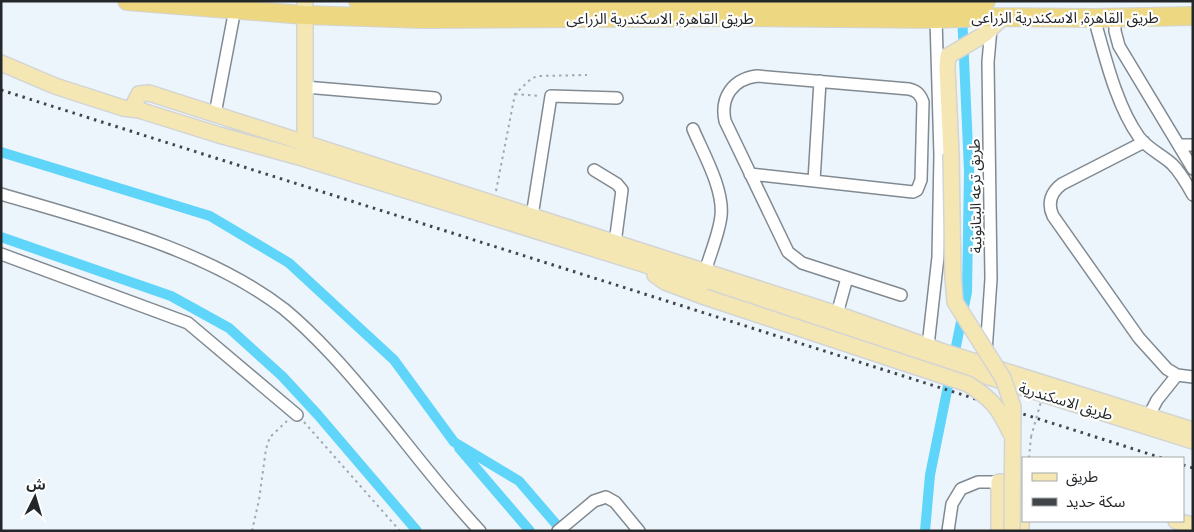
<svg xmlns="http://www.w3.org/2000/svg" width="1194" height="532" font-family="'Archivo Narrow','Noto Sans Arabic',sans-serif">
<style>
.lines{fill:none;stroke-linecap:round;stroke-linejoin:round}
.canal{stroke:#60d5fa;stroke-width:10}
.minor-casing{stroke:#828a91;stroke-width:14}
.major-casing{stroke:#d3d4d4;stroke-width:18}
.highway-casing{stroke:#d3d4d4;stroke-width:20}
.path{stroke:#a2a8ae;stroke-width:2;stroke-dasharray:2.5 4;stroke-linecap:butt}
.minor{stroke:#fff;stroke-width:11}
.major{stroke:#f4e7b3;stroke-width:15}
.highway{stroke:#edd781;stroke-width:18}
.rail{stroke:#414549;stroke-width:3;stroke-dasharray:2.5 5;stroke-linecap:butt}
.major-bridge-casing{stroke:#d3d4d4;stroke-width:18;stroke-linecap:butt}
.path-bridge{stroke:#a2a8ae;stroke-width:2;stroke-dasharray:2.5 4;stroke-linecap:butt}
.major-bridge{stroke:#f4e7b3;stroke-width:15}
.labels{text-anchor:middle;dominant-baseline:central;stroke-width:4.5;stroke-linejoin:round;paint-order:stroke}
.street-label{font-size:15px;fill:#24272a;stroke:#fff}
</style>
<rect width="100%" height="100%" fill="#ecf5fc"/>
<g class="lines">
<path class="canal" d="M1 152 210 216 289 263 394 360 454 442 519 481 562 531
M1 237 171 296 229 328 282 376 318 415 417 531
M459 448 530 531
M925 531 930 475 967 292 969 171 962 13"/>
<g class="minor-casing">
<path id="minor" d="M1094 18C1105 56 1116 105 1139 137 1148 149 1161 154 1172 164 1181 173 1187 184 1193 195
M1115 18V31L1119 46 1193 169
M305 87 435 98
M215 114 235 9
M693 129C703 153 724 189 721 216 719 234 710 254 705 272
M1144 142 1062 184C1051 192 1047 203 1053 216L1139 338 1167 369 1177 375 1193 377
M1179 145H1193
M594 170 617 184 622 190 615 243
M750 174 913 192 917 190 921 180 923 102C920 94 917 91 909 89L757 76C733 79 720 97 725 121L788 252 802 263 901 295
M814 181 820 81
M1 194C95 222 206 249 284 309 301 323 316 338 331 354 384 410 427 475 480 531
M532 216 551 96 617 98
M1 254 188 323 297 415
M837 314 847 278
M928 346 938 257 940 155 936 19
M986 352 991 279 988 62 991 28
M1145 423 1157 400 1177 375
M558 531 594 501 606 497 615 502 639 531
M948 531 952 504 961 489 978 482H999"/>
</g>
<g class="major-casing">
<path id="major" d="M1 63 55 86 123 108 139 110
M305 143V1
M951 154 947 68 948 56 985 34 1003 17
M655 275 665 282 705 297
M1193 430 941 351 837 314 149 93 139 94 135 102 139 110 219 135 299 157 643 264 938 361 1193 441
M1176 521 1193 525
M999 531V482L1023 485
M1021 531 1022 485"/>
</g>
<g class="highway-casing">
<path id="highway" d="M127 1 305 15 423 19 736 17 936 19 981 17 1094 18 1193 16
M358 1C480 10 602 4 724 2 811 0 899 5 986 1"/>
</g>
<path class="path" d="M515 94 540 96
M496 191 515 94 532 78 539 76 587 75
M304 422 400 531
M1029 458 1031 437
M252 531 259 500 266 449 270 437 287 421"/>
<use href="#minor" class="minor"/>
<use href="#major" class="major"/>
<use href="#highway" class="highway"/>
<path class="rail" d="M1 90 1162 458
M1183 465 1193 468"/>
<g class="major-bridge-casing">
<path id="major-bridge" d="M951 154 953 277 955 302 1003 378 1013 407 1012 531
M705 297 968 384C992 399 999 408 1011 434"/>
</g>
<path class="path-bridge" d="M1031 437 1042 398"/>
<use href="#major-bridge" class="major-bridge"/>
</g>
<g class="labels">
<g class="street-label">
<text x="1065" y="17">طريق القاهرة, الاسكندرية الزراعى</text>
<text x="660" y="18">طريق القاهرة, الاسكندرية الزراعى</text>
<text transform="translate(975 196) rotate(-91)">طريق ترعه البتانونية</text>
<text transform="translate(1066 401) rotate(17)">طريق الاسكندرية</text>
</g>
</g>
<rect width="1194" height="532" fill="none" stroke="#24272a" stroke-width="5"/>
<rect x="1022" y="457" width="162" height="65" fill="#ffffff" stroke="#a7a9aa"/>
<rect x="1032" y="473" width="25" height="8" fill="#f4e7b3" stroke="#a7a9aa"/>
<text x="1066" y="482" font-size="15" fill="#24272a">طريق</text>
<rect x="1032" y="498" width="25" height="8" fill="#414549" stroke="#a7a9aa"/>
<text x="1066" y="507" font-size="15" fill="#24272a">سكة حديد</text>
<g transform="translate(35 497) rotate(5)" stroke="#ffffff" stroke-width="4" paint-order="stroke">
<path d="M0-4L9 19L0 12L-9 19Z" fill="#24272a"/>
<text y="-8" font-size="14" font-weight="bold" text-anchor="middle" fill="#24272a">ش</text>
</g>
</svg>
